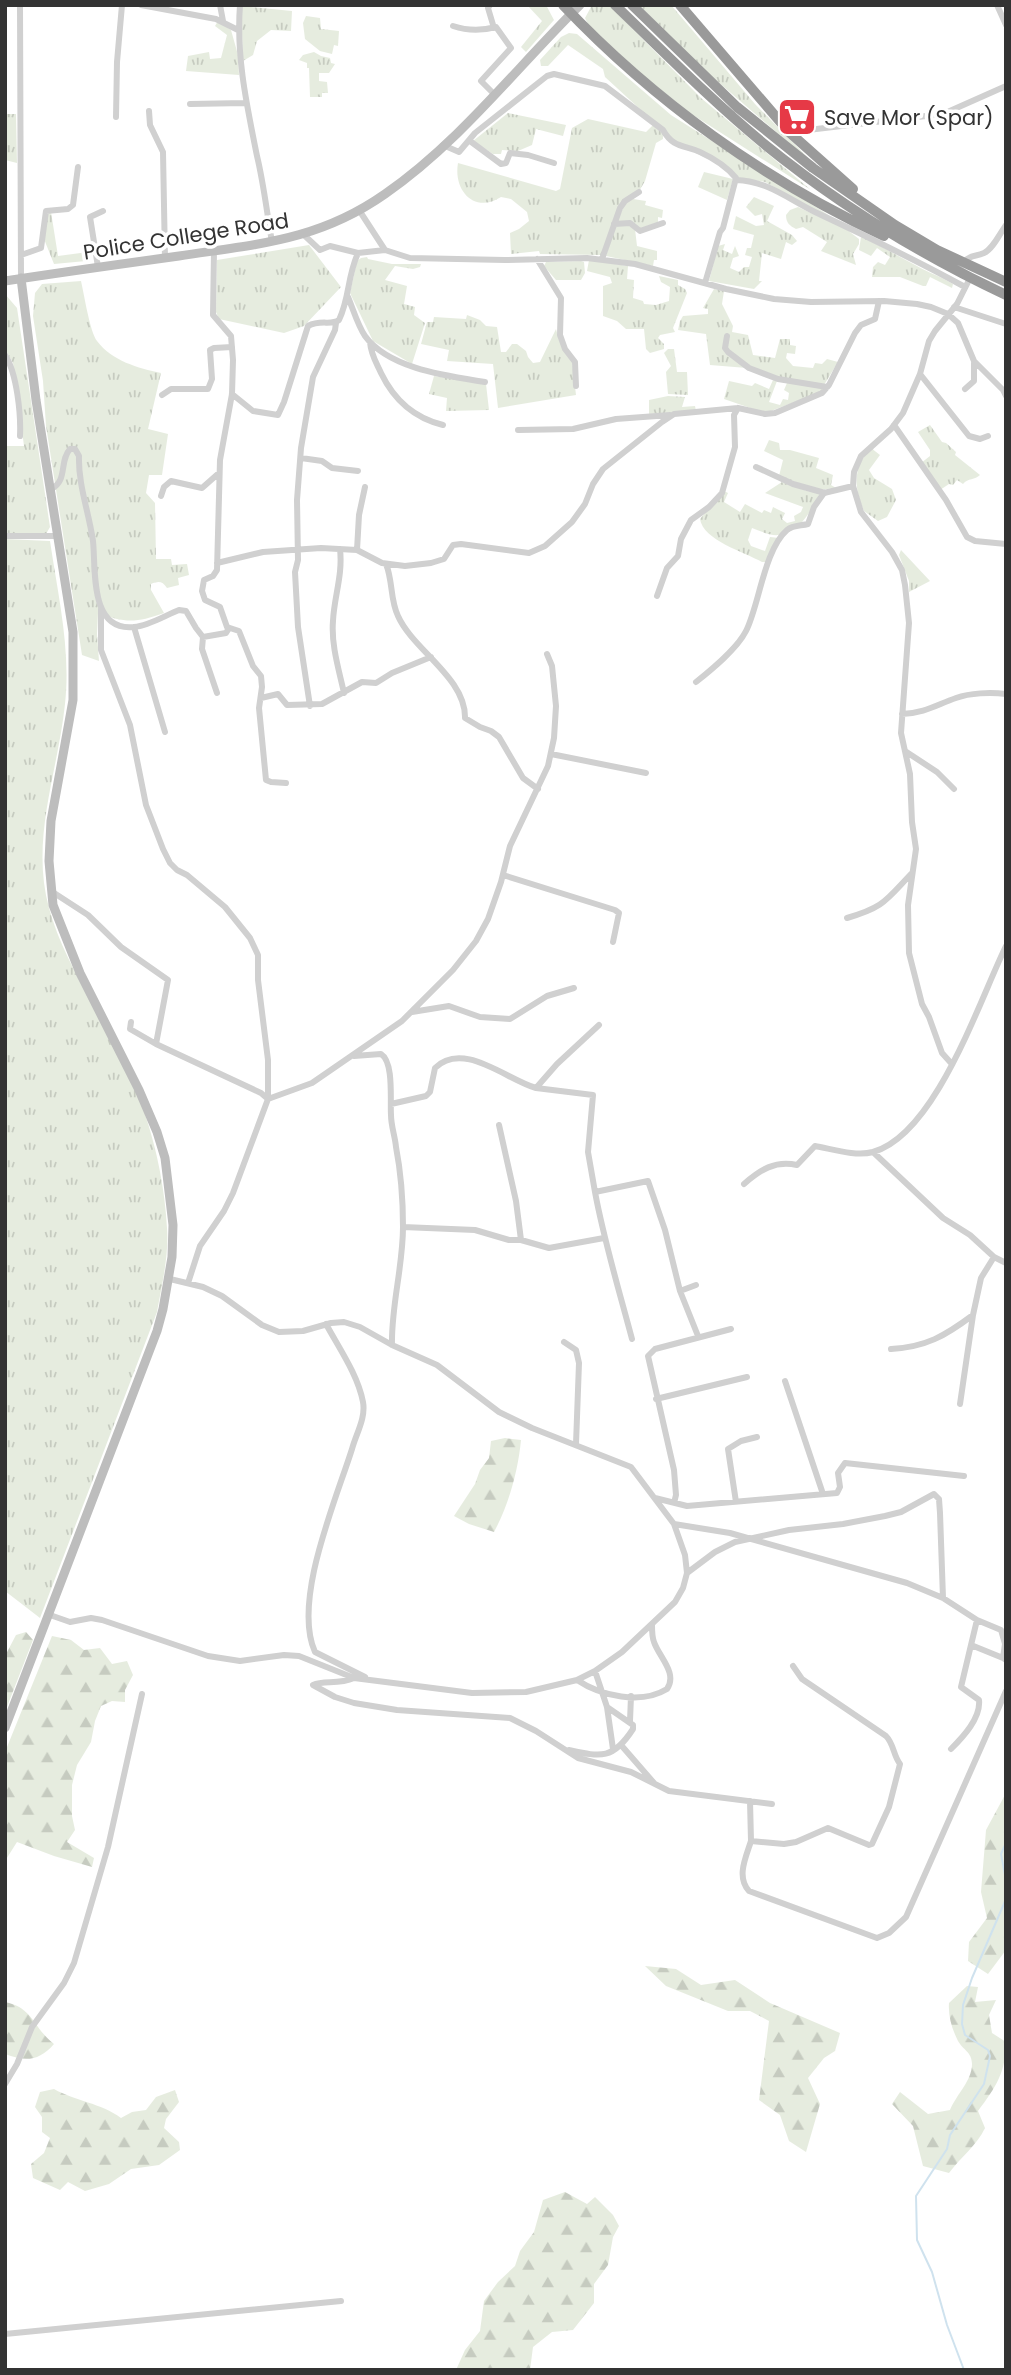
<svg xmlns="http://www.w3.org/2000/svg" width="1011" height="2375" font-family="Poppins,sans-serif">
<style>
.grass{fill:url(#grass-tufts)}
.forest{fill:url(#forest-firs)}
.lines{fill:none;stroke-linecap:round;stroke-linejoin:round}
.stream{stroke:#cfe2ee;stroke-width:2}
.street{stroke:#d0d0d0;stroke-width:6}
.secondary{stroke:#bdbdbd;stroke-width:9}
.highway{stroke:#9a9a9a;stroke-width:10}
.labels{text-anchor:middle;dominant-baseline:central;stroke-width:7;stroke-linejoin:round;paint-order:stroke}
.poi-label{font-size:21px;fill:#333;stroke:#fff;text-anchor:start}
.street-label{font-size:21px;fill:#333;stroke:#fff}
</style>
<defs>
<pattern id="grass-tufts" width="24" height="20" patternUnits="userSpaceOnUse" patternTransform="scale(1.75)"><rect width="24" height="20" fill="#e6ecdf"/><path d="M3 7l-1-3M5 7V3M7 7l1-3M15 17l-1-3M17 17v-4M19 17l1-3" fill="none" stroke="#c6cbc0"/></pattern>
<pattern id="forest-firs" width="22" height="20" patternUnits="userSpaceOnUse" patternTransform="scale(1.75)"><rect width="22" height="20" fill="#e6ecdf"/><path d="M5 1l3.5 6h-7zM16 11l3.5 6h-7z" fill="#c6cbc0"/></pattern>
</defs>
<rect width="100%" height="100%" fill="#fff"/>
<path class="grass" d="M527 5H546L554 20 526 52 521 47 542 21Z
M592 5H609L701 98 811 190 693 115 642 75 588 24 585 18Z
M639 5H671L755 104 817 167 710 75Z
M241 6 292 11 291 31 271 30 257 41 253 55 243 61Z
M306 16 320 18 321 29 339 31 338 46 334 45 332 54 320 51 305 39 303 23Z
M218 21 231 30 238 55 239 75 186 71 188 56 209 52 210 59 221 58 227 35 215 26Z
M569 33 577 34 671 115 830 216 811 208 765 182 738 178 731 170 679 145 605 77 603 69 568 45 548 66H541L540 60 561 37Z
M314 52 321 56 330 58 331 63 335 64 329 73H319V81L327 82 328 93H322V97H310L309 68H307V63L299 60 303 55Z
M508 113 566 125 563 136 536 129 532 145 518 151 502 150 501 154H493L473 141Z
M5 114H16L17 163 5 160Z
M588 119 646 132 653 125 663 134V139L656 143 645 181 638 193 623 201 601 255 540 254 539 251 511 254 510 233 519 229 529 221 527 212 511 199 501 197C475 214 453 191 458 163L556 191 560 189 572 128Z
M704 172 733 179 727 200 698 187Z
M754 197 774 206 767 221 792 235 797 241 792 245 786 242 781 259 762 253 759 281H762L754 289 709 281 718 246 725 244 723 250 732 254 735 246 739 256 733 258 730 268 739 272 744 267H749L752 257 745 255 747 248H751L754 235 733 229 736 216 756 226 764 225 762 214 755 216 746 207Z
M633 199 646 201 645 205 663 210 662 218 658 217V223L641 229 631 222 617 221 626 202Z
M798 207 846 229 859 239V244L853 254 856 265 821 251 827 242 803 227 796 229C790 226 786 223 786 215L790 210Z
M51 212 58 256 88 252 86 261 54 264 44 239 46 215Z
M624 223 635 229 637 246 657 251V260H654L653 266 606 256 615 226Z
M861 237C881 246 898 256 917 266 929 273 942 277 953 284L952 288 930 277 926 286H923L900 277H872L873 267 878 262 885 265 890 257 877 248 871 256 859 250Z
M309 245 341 287 304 326 284 333 219 319 216 312 217 260Z
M367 257 368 259 392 264H421L420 267 413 269 395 266 385 280 407 286 404 304 415 307 414 315 425 323 412 364 373 341 350 293 357 261 361 258Z
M589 260 628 266 627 279 634 280 633 298 643 301 644 304 656 305 669 301 670 287 661 282 659 276 678 280V285L685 289 687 293 673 328 675 332 660 335 658 338 664 344V349L650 353 646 349 644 329H626L617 321 603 316V286L612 283 610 277 587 271Z
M581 261 584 262 585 273 581 280H556L544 266 546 262Z
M81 281C84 294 90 332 97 341 112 361 138 368 161 373L148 429 168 434 162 475H149L146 493 155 503 156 559H171L172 565 187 564 189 575 178 578 179 585 167 588C162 581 159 581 151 584V590L164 613C136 623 125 623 98 613L97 634 99 661 82 655 46 426 43 381 33 316 35 293 42 284Z
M714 289 724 291 722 304 733 326 732 332 748 335 753 355 775 358 780 339H790V345L796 346 795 354 787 353 786 358 793 366 813 368 815 363 822 364 827 359 838 362 824 385 784 379 747 368 710 365 706 334 678 330 680 321 683 316 708 314V309L703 308Z
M5 294 17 308 50 527 46 534 5 533V446H24L13 363 5 349Z
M467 315 480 320 486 326 497 327 501 352H506L512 344H517L526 351 528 357 533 363 540 362 556 329 559 340 572 361 576 395 498 408 493 364 447 361 449 350 421 344 427 322H433L434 317 466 319Z
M668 349H674L677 372H687L688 395 668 394 666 372 671 366 664 353Z
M434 376 486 384 489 410 446 411 447 398 429 394Z
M773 380 777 381 769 402 780 405 783 399 788 400 789 393 784 390 787 383 825 388 821 392 771 411 762 412 724 399 729 381 752 386 755 383 769 389Z
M668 396 685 397 682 407 695 406 696 411 649 414V400Z
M930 425 942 442 946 443 956 452 955 455 980 475C975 480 968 478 963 484L957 480 953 485 949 484 940 490 921 463 930 456V450L918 432Z
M769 440 779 443 780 450H790L819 458 816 468 833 475 831 485 836 488 818 490 779 476 783 460 764 451Z
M871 448 880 455 869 470 874 478 892 489 896 500 887 517 878 521 864 511C854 488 852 468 871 448Z
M782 482 807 491 820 493C812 510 800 532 779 535 770 536 760 531 752 528L748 540 751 546 765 551 770 537 779 538 768 562H762C744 552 703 540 700 519L724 491 728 493 724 502 740 512 745 504 762 513 764 510 771 513 773 507 785 513 782 519 787 523 795 521 794 516 801 512 803 507 765 493Z
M5 539 50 541C58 595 71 650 65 704 58 772 30 839 49 908 58 942 76 973 92 1005 109 1040 131 1076 145 1114 157 1150 165 1190 167 1228 169 1256 162 1284 157 1312L40 1618 5 1591Z
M901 550 930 581 909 592V581L899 555Z"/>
<path class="forest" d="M505 1438 521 1440C518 1471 509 1504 494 1532L469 1524 454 1516 475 1484 480 1470 489 1458 491 1441Z
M26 1632 33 1640 5 1712V1656L16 1635Z
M52 1636 71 1640 84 1650 100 1648 112 1664 127 1661 133 1675 125 1690V1702L112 1701 101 1706 95 1721 91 1742 77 1765 72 1785V1816L75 1830 67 1842 94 1858 92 1867 54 1856 17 1842 5 1861V1752Z
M1006 1793V1950L988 1974 968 1961 969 1942 987 1918 981 1892 986 1830Z
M645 1966 676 1969 701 1985 735 1980 770 2003 840 2033 835 2051 824 2058 808 2078 820 2104 806 2152 789 2141 780 2115 759 2100 769 2021 750 2011H728L666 1986Z
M967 1986 978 1987 975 2002 996 2000 989 2015 992 2033 1006 2042C1006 2072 996 2087 978 2111L985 2128C977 2145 961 2157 949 2173L923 2166 913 2126 892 2104 900 2092 928 2114 950 2110C956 2095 972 2081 972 2064 972 2052 963 2050 958 2041 952 2029 948 2016 949 2003Z
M5 2002C34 2008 33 2028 54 2044 39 2061 26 2062 5 2054Z
M54 2089C75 2101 101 2103 121 2118L132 2112 146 2110 156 2097 175 2090 179 2102 166 2119 164 2128 179 2142 180 2150 159 2165 131 2169 109 2184 85 2191 68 2182 60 2190 33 2178 31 2164 44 2153 50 2138 42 2132V2117L35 2107 40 2092Z
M565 2192 587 2204 595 2197 613 2215 619 2226 613 2237 608 2265 594 2284V2303L573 2330 552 2332 533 2347 530 2370H456L465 2350 480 2331 484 2301 498 2282 515 2266 520 2251 534 2232 543 2200Z"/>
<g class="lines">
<path class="stream" d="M1006 1843 1001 1854 1006 1880
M964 2370 947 2325 932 2272 917 2240 916 2196 947 2149 950 2135 984 2084 990 2056 988 2050 965 2035 962 2024 963 2005 972 1978 1006 1899"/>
<path class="street" d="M20 5 21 278
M141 5 216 19 238 30
M220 5 223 21
M240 5C236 57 247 106 257 156 264 185 267 214 272 242
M490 5 488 8 494 28
M997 5 1006 25
M453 26C468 31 481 31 496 27L511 48 481 81 495 95
M190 104 245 103
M149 111 150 125 163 152 165 258
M116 117 117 62 122 5
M791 132 943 114 1006 86
M470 141 501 164 506 163 510 153 528 155 554 163
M443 145 459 152 475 133 547 76 554 74 605 86 663 130C673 148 684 145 700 152 713 158 727 167 736 178L723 228 720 232 705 283
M736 180C768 181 788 199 815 212 866 236 916 260 965 287
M359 210 385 250 410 258 505 260 587 258 635 264 726 289 774 299 811 302 884 301 917 304 931 307 948 314 958 323 974 361 1003 390 1006 396
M614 224 630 223 640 231 663 223
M304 235 320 250 330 246 358 253
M214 251 213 315 231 336 233 360 232 394 220 460 217 570 213 576 204 580 202 591 205 600 220 607 227 627 239 631 253 666 261 676 262 687 259 708 266 780 271 782 286 783
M21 255 41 248 46 211 68 209 73 205 78 167
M537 259 561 298 560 335 565 349 575 362 576 386
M602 259 620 208 625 201 639 192
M963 262C972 254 975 257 984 253 993 249 1000 233 1006 225
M98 267 90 217 103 211
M348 297C353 309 358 326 365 336 389 369 448 376 485 382
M954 307 1006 324
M727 336 725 348 728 352 749 368 778 379 827 387
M370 342C371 355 376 362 381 373 394 400 414 418 443 425
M5 355C17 373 21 415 20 436
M920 374 969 436 980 439 988 436
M965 389 974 381V363
M232 394 253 411 278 415 284 402 308 326C321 319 331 326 339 320 350 297 347 277 358 253L385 250
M162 395 171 389H208L212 379 210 350 214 348 232 347
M894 425 946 500 967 537 975 541 1006 544
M518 430 573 429 616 419 670 415
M301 458 322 461 332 468 358 471
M756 467 793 484 825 493
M51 489C68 481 59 461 70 449H75L79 456C78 484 89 513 93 541 96 569 89 632 134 627 149 626 166 615 179 610L186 611 196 628 203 637 202 649 217 693
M161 496 164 487 171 481 202 488 219 473
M5 536H58
M340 549C343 575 334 597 333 621 331 645 339 670 344 693
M357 550 359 515 365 487
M217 563 263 552 321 548 357 550 382 563 405 566 431 563 444 559 453 545 461 544 529 553 545 546 572 522 585 504 593 484 603 469 662 422 674 414 738 408 765 414 775 413 822 393 829 385 855 333 861 325 875 319 879 301
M386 564C393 581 390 600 398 616 413 650 466 678 465 718L480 727 491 731 499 737 523 778 538 789
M657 596 667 568 678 556 681 539 691 520 709 507 722 493 735 447 734 415 738 408
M101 609V650L130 725 146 805 163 849 170 863 177 870 187 875 225 907 250 938 258 955V980L268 1060V1099L233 1193 224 1211 200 1246 188 1283
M134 627 165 732
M203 637 226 633 229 628
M696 682C711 670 737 649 746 631 759 606 764 550 787 530 793 525 801 526 808 524L814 507 824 493 853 486
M261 698 278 694 287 705 322 704 362 682 376 683 392 673 431 657
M310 706 298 627 295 572 298 560 297 500 301 448 313 377 335 330 336 323
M902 714C925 713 936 705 956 698 970 693 990 692 1006 694
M905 751 937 772 954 789
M551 754 646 773
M503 875 615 910 619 913 613 942
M51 891 88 915 121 947 168 980 156 1044 130 1029 131 1022
M847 918C885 907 886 900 912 873
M412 1012 449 1006 480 1017 510 1019 547 996 574 988
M156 1044 261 1093 268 1099
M354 1056 381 1054C394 1062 390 1100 391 1115 391 1126 395 1136 396 1147 401 1173 403 1201 403 1227 403 1267 391 1306 392 1345
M951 1063 942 1053 929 1017 922 1004 909 953 908 905 916 849 912 822 910 774 901 733 909 623 905 585 902 570 892 552 861 512 853 486 854 472 861 456 891 429 903 413 920 374 929 341 935 331 957 304 970 278
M536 1088 593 1095 588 1152 595 1192
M268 1099 312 1083 402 1021 453 970 476 941 488 919 501 882 510 846 548 766 554 738 556 706 552 666 547 654
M391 1104 426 1096 430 1092 435 1068C463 1040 507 1080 536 1088L557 1064 599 1025
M499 1125 516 1201 521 1240
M873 1152 943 1218 970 1235 994 1257 1006 1263
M744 1184C760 1170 775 1160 797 1165L815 1146C832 1149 856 1157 873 1152 936 1134 979 1001 1006 946
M403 1227 475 1230 509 1240H521L549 1248 604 1238
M696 1285 680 1291 698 1336
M326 1324C339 1348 358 1375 363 1402 366 1418 356 1434 352 1449 336 1500 292 1601 315 1652L365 1677
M632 1339C619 1290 604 1241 595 1192L648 1181 665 1230 680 1291
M564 1342 576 1350 579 1363 576 1444
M891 1349C926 1347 945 1336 973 1315L981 1278 994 1257
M785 1381 823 1494
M656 1399 747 1377
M960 1404 973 1315
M655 1498 687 1506 837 1493 840 1487 838 1473 845 1463 964 1476
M736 1502 728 1449 741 1441 757 1437
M674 1503 676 1495 674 1470 648 1356 655 1349 731 1329
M674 1524 730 1533 907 1583 943 1598 977 1620 1001 1630 1005 1644 1003 1658 1006 1660
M687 1573 715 1552 735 1542 789 1530 843 1524 885 1516 901 1512 934 1494 939 1499 940 1513 943 1598
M50 1615 70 1622 91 1618 102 1620 208 1656 240 1661 284 1655 299 1656 354 1678 472 1693 526 1692 577 1680 595 1671 622 1652 675 1602 683 1588 687 1573 685 1555 674 1524 631 1467 532 1428 499 1412 437 1365 392 1345 360 1327 344 1322 331 1323 303 1331 279 1332 262 1325 222 1296 203 1287 170 1279
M977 1620 971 1645 1003 1658
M793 1666 802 1679 886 1736C894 1744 893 1755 900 1764L889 1807 872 1844 869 1845 828 1828 796 1842 784 1844 751 1841C746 1857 736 1877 749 1891L877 1938 889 1933 906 1917 1006 1691
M595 1671 607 1707 613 1749
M354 1678C338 1685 324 1680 313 1685L335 1697 354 1703 397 1710 510 1718 536 1731 578 1758 631 1772 669 1791 772 1804
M577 1680C601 1696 641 1705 667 1689 678 1673 659 1657 654 1642 652 1637 652 1630 652 1625
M630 1721 631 1696
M621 1745 654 1783
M951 1749C963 1737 981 1718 979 1700L961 1687 971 1645
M569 1750C601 1757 613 1760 633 1729V1725L607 1707
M750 1801 751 1841
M5 2084 17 2064 32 2027 64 1983 74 1963 108 1847 142 1694
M5 2334 341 2301"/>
<path class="secondary" d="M5 281C63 272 121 264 179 256 257 244 318 241 385 194 460 142 516 68 580 5
M5 1728 157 1331 163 1309 172 1257 173 1225 165 1158 157 1132 139 1090 80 973 53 905 49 861 51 821 73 700V632L36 400 21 278"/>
<path class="highway" d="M563 5C654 101 764 180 884 236
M615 5C664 52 711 100 763 143 838 204 919 254 1006 295
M632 5 737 107 813 168 895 225 937 250 1006 282
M680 5 789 132 853 189"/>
</g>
<defs>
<g id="supermarket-square" transform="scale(2.0125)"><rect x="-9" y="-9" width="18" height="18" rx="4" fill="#e63946" stroke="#fff"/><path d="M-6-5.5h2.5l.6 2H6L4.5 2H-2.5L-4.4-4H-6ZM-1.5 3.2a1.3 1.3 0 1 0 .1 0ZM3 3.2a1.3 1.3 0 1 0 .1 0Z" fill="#fff"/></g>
</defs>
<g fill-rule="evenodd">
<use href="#supermarket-square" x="797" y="117"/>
</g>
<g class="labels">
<g class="poi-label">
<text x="824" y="117">Save Mor (Spar)</text>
</g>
<g class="street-label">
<text transform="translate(186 236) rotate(-9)">Police College Road</text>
</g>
</g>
<rect width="1011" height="2375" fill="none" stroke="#333333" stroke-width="14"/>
</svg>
